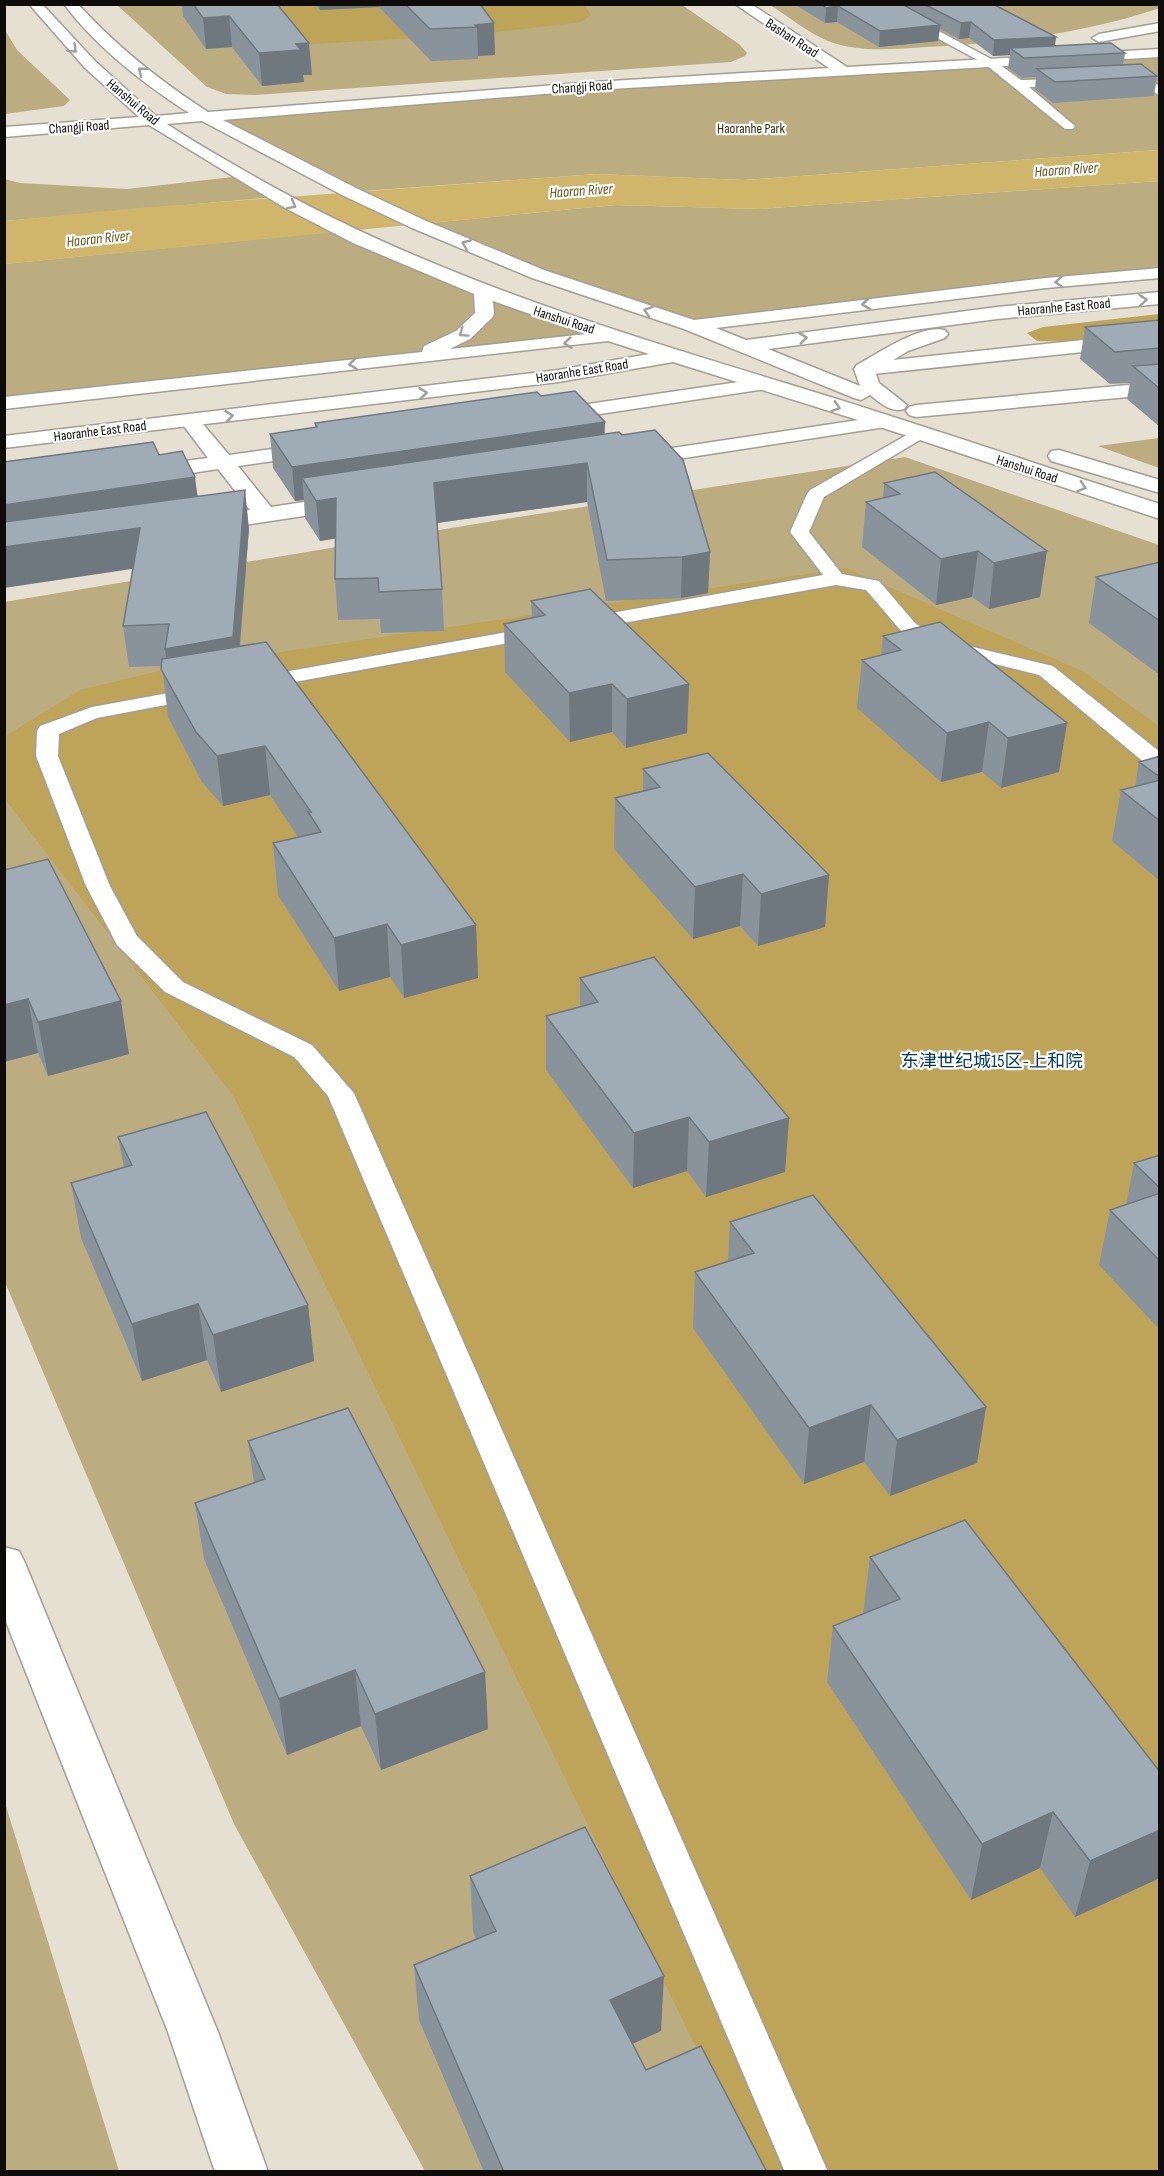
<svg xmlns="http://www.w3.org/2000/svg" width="1164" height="2176" font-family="'Sofia Sans Condensed','Noto Sans SC',sans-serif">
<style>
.green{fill:#bcad80}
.forest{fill:#bda459}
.water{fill:#cfb66a}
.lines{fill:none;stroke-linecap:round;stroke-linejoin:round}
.lane-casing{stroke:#a39e91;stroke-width:3}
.street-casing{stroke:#a39e91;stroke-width:3}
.secondary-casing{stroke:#a39e91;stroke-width:3}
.lane{fill:#fff;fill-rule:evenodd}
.street{fill:#fff;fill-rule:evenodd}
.secondary{fill:#fff;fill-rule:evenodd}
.wall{fill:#89939c}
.shaded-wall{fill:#6f787f}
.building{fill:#9fabb5;stroke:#6f787f;stroke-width:1.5}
.oneway{stroke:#9f9e9c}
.labels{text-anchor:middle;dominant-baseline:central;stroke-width:4.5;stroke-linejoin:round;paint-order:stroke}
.far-street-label{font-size:14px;fill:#0e0c08;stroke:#fff}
.far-park-label{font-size:14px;fill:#332806;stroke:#fff}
.far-water-label{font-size:15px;font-style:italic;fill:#67551c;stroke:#fff}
.neighbourhood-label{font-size:18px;fill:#003b5c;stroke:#fff}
</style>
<rect width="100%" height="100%" fill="#e5e0d2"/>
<path class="green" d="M1159 4 1160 8C1085 33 1006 43 927 47 894 49 859 53 828 41 808 33 788 16 770 5Z
M117 5H682L739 44 747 53 745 56 731 62 255 95 226 94 207 87Z
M5 30 17 50 70 100 64 106 5 114Z
M1159 53V150L744 180 596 174 350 192 206 117 288 108Z
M241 176 277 197 5 221 4 179 20 183 127 189Z
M1159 181V273L691 325 418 224 615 205 759 209Z
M339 231 616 336 5 403 4 264Z
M1159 438V468L1098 446Z
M905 457 1159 545V2171H425L234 1824 5 1282 4 602 512 518Z
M5 1803 119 2171H5Z"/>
<path class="forest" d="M584 4 591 15 582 22 472 35 314 44 296 43 238 5Z
M1159 314V332L1078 342 1037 341 1027 333 1043 327Z
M846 568 1084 672 1159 726V2171H756L234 1097 7 802V735L80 690 167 669Z"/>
<path class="water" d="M1159 150V181L759 209 615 205 5 264 4 221 139 208 596 174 744 180Z"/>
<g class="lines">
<g class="lane-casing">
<path id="lane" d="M874 4H888L993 60 1021 80 1076 79V85L1072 86 1029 87 1075 126 1073 129H1065L985 64Z
M1140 74 1160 86V96L1136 81 1134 78Z
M919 428 925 429 928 433 925 437 824 497 809 532 842 574 879 581 916 624 948 641 1053 666 1160 752V771L1152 769 1039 675 934 649 902 632 866 590 836 585 584 630 577 628 574 624 577 620 584 618 823 575 790 532 807 494 810 490Z
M540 626 547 628 550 632 547 636 256 689 249 687 246 683 249 679 256 677Z
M201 687 208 689 212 693 208 697 97 718 59 734 58 756 110 886 137 936 183 982 312 1045 354 1093 828 2172H785L328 1096 294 1057 165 992 117 945 86 886 36 756 37 731 40 726 92 707Z"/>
</g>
<g class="street-casing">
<path id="street" d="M1160 332V344L864 375 857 373 854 369 857 365 864 363Z
M765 378 772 380 775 384 772 388 547 422 540 420 537 416 540 412 547 410Z
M1160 382V394L916 417 909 415 906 411 909 407 916 405Z
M190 415 197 417 229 455 315 443 323 444 326 449 323 454 238 466 271 507 350 495 358 497 361 502 358 507 350 509 205 531 197 529 194 524 197 519 250 510 218 469 146 480 138 478 135 473 138 468 146 466 208 458 180 421 183 417Z
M885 416 892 418 895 422 892 426 632 466 624 465 621 460 624 455 632 454Z"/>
</g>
<g class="secondary-casing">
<path id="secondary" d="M29 4H42L95 61 156 116 189 113C144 84 97 48 64 4H78C116 46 160 81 208 112L594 82 829 68 735 4H751L847 67 1160 49V57L594 90 223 120 356 188 424 220 544 270 694 320 1046 278 1160 268V278L1046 288 716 328 746 340 997 307 1160 292V304L997 319 768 349 860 386 854 369 857 365C878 353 921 324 945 330L948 334 945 338 908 351 875 371 879 383 907 405 904 409C890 413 881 403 870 395L861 400 854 398 684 329 532 278 412 228 344 196 202 121 167 124C192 141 219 156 245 171 421 273 605 328 798 387 919 424 1039 465 1160 504V519L874 425 673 362 558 382 4 448V436L558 370 649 354 608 341 4 409V397L422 352 424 346 456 331 475 313 474 294 353 243 285 208 149 125 4 137V127L139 117 85 68ZM493 301 586 334 450 349 470 339 492 318 494 314Z
M1160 23V31L1099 42 1092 38 1099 34Z
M1059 450 1160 480V493L1051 461 1048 456 1051 451Z
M4 1547 19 1551 25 1563 218 2032 268 2172H215L168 2032 4 1617Z"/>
</g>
<use href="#lane" class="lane"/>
<use href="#street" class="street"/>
<use href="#secondary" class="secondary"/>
</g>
<path class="wall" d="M182 4H277L312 75H303L304 82 262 86 232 47 206 49 183 16Z
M315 4H480L495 55 478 56V59L431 61 379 7 320 10Z
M794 4H993L1056 37 1054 46 1125 53 1123 65 1157 76 1154 96 1053 103 1035 89 1036 77 1022 78 1008 68 1010 55 993 56 969 38 959 39 940 29 938 41 879 47 837 22 825 23Z
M1160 320V427L1127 399 1130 383 1110 384 1080 359 1085 327Z
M541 396 605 434 710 552 708 593 681 598 606 601 587 502 437 523 442 589 444 631 381 633 380 619 338 620 335 579V538L320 541 305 518 304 500 295 501 273 468 270 434 315 428V423Z
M159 455 198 496 249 528 240 647 476 925 478 978 404 998 390 977 339 991 278 895 273 843 298 837 270 795 223 806 202 782 168 717 162 666 129 667 123 626Z
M935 472 1040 597 989 609 972 597 936 605 862 547 866 502 883 498 884 483Z
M1160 562V675L1089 623 1096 577Z
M531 601 689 684 687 733 626 748 612 732 570 742 505 672 504 624 532 618Z
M883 636 1059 772 1001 788 982 772 941 782 857 708 862 660 881 655Z
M1160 756V881L1112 841 1121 790 1135 787 1139 762Z
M643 769 829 875 825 927 758 946 740 926 693 939 614 849 615 798 643 791Z
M4 870 129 1054 48 1076 38 1053 4 1062Z
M580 978 789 1118 785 1172 706 1197 687 1171 633 1188 546 1070V1016L580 1007Z
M118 1137 308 1305 314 1361 221 1392 207 1360 142 1381 81 1238 71 1183 124 1168Z
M1160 1155V1330L1099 1265 1110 1210 1126 1205 1134 1163Z
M730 1222 986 1407 977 1463 890 1496 864 1462 804 1484 693 1328 695 1272 728 1261Z
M248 1441 485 1672 488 1729 381 1770 361 1726 287 1755 204 1559 195 1503 254 1483Z
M870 1557 1160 1772V1878L1075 1917 1040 1868 971 1900 827 1682 833 1626 863 1614Z
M470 1876 661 2031 632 2044 646 2070 767 2172H484L419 2020 414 1965 476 1939 473 1931Z"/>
<path class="shaded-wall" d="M319 4H379V7L320 10Z
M838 6 837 22 825 23 826 8Z
M229 16 232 47 206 49 203 18Z
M971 22 969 38 959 39 961 23Z
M494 23 495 55 478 56 477 27 475 25Z
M940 25 938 41 879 47 880 31Z
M1056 37 1054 53 1010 48V55L993 56 994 40Z
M309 43 312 75H303L304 82 262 86 259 53 296 44Z
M605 422 604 455 302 478 304 500 295 501 292 467Z
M587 463V502L436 523 434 483Z
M195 477 200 515 4 545V505Z
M245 490 249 528 237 679 170 685 165 649Z
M336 498 339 538 320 541 316 501Z
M140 528 145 567 4 588V547Z
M978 551 972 597 936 605 941 559Z
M1047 551 1040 597 989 609 994 563Z
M710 552 708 593 681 598 682 557Z
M612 684V732L570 742 569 693Z
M689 684 687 733 626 748 627 699Z
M989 722 982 772 941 782 947 733Z
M1067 723 1059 772 1001 788 1008 738Z
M265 746 270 795 223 806 217 756Z
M743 874 740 926 693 939 695 887Z
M829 875 825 927 758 946 761 894Z
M387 924 390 977 339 991 334 938Z
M476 925 478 978 404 998 401 945Z
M28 999 38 1053 4 1062V1005Z
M121 1001 129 1054 48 1076 38 1022Z
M689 1117 687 1171 633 1188 634 1133Z
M789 1118 785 1172 706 1197 709 1142Z
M198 1304 207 1360 142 1381 132 1324Z
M308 1305 314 1361 221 1392 213 1335Z
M871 1405 864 1462 804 1484 809 1428Z
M986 1407 977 1463 890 1496 897 1440Z
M355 1670 361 1726 287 1755 279 1699Z
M485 1672 488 1729 381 1770 375 1714Z
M1053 1812 1040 1868 971 1900 982 1844Z
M1160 1830V1878L1075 1917 1090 1861Z
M664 1976 661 2031 609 2054 610 2000Z"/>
<path class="building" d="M193 4H277L309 43 296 44 301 50 259 53 229 16 203 18Z
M405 4H480L494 23 475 25 477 27 430 29Z
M821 4H902L940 25 880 31 838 6 826 8Z
M924 4H993L1056 37 994 40 971 22 961 23Z
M1111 43 1125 53 1024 58 1010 48Z
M1141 64 1157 76 1055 82 1037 69Z
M1160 320V348L1115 352 1085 327Z
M1160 364V389L1133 366Z
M575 391 605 422 292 467 270 434 317 427 315 423 537 392 541 396Z
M655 430 683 460 710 552 682 557 607 560 587 463 434 483 442 589 379 592 378 578 335 579 336 498 316 501 302 478 619 432 622 435Z
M153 442 159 455 182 451 195 477 4 505V462Z
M935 472 1047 551 994 563 978 551 941 559 866 502 900 494 884 483Z
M245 490 233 637 165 649 169 624 123 626 140 528 4 547V522Z
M1160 562V621L1096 577Z
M590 589 689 684 627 699 612 684 569 693 504 624 545 615 531 601Z
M940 622 1067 723 1008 738 989 722 947 733 862 660 901 650 883 636Z
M266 642 476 925 401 945 387 924 334 938 273 843 321 832 308 812H311L265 746 217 756 196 732 161 669 162 659Z
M708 753 829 875 761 894 743 874 695 887 615 798 660 787 643 769Z
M1160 756V777L1139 762Z
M1160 780V821L1121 790Z
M48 859 121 1001 38 1022 28 999 4 1005V870Z
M654 957 789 1118 709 1142 689 1117 634 1133 546 1016 598 1002 580 978Z
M206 1112 308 1305 213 1335 198 1304 132 1324 71 1183 132 1165 118 1137Z
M1160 1155V1188L1134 1163Z
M1160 1193V1261L1110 1210Z
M813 1195 986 1407 897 1440 871 1405 809 1428 695 1272 754 1253 730 1222Z
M348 1408 485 1672 375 1714 355 1670 279 1699 195 1503 265 1479 248 1441Z
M965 1520 1160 1772V1830L1090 1861 1053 1812 982 1844 833 1626 900 1599 870 1557Z
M585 1827 664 1976 610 2000 646 2070 701 2046 767 2172H504L414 1965 496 1931 470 1876Z"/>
<defs><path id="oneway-chevron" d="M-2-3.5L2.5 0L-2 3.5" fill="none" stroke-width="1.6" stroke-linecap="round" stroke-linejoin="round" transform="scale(1.5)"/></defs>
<g class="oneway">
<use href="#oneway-chevron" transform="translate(73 49) rotate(44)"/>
<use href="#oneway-chevron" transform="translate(142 71) rotate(-142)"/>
<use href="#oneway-chevron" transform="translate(292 205) rotate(29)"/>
<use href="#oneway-chevron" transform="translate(466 244) rotate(-157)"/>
<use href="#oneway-chevron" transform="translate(1059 282) rotate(175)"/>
<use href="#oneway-chevron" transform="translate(1143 300) rotate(-5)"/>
<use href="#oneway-chevron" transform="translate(866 304) rotate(173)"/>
<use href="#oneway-chevron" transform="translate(648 311) rotate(-162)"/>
<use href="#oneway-chevron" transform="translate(463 333) rotate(145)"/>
<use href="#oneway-chevron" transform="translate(803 338) rotate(-7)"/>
<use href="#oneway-chevron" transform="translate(568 343) rotate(174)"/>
<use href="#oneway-chevron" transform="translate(353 364) rotate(174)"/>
<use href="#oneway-chevron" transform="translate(423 393) rotate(-7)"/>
<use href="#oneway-chevron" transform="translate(836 407) rotate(18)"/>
<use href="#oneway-chevron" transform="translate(229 416) rotate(-7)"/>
<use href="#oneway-chevron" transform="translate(1082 487) rotate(18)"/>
</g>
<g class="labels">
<g class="far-street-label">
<text transform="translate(792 38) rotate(33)">Bashan Road</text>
<text transform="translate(582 87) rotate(-4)">Changji Road</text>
<text transform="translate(133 102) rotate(40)">Hanshui Road</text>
<text transform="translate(79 127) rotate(-4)">Changji Road</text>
<text transform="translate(1064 307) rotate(-5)">Haoranhe East Road</text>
<text transform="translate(564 320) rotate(18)">Hanshui Road</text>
<text transform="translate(582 371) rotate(-9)">Haoranhe East Road</text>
<text transform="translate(100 431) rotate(-7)">Haoranhe East Road</text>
<text transform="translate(1027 469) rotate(18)">Hanshui Road</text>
</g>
<g class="far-park-label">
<text x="751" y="128">Haoranhe Park</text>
</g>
<g class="far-water-label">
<text transform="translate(1066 170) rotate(-4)">Haoran River</text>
<text transform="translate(581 191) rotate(-4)">Haoran River</text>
<text transform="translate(98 239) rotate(-6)">Haoran River</text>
</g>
<g class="neighbourhood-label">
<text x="992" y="1061">东津世纪城15区-上和院</text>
</g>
</g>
<rect width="1164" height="2176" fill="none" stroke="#0e0c08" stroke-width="12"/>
</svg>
